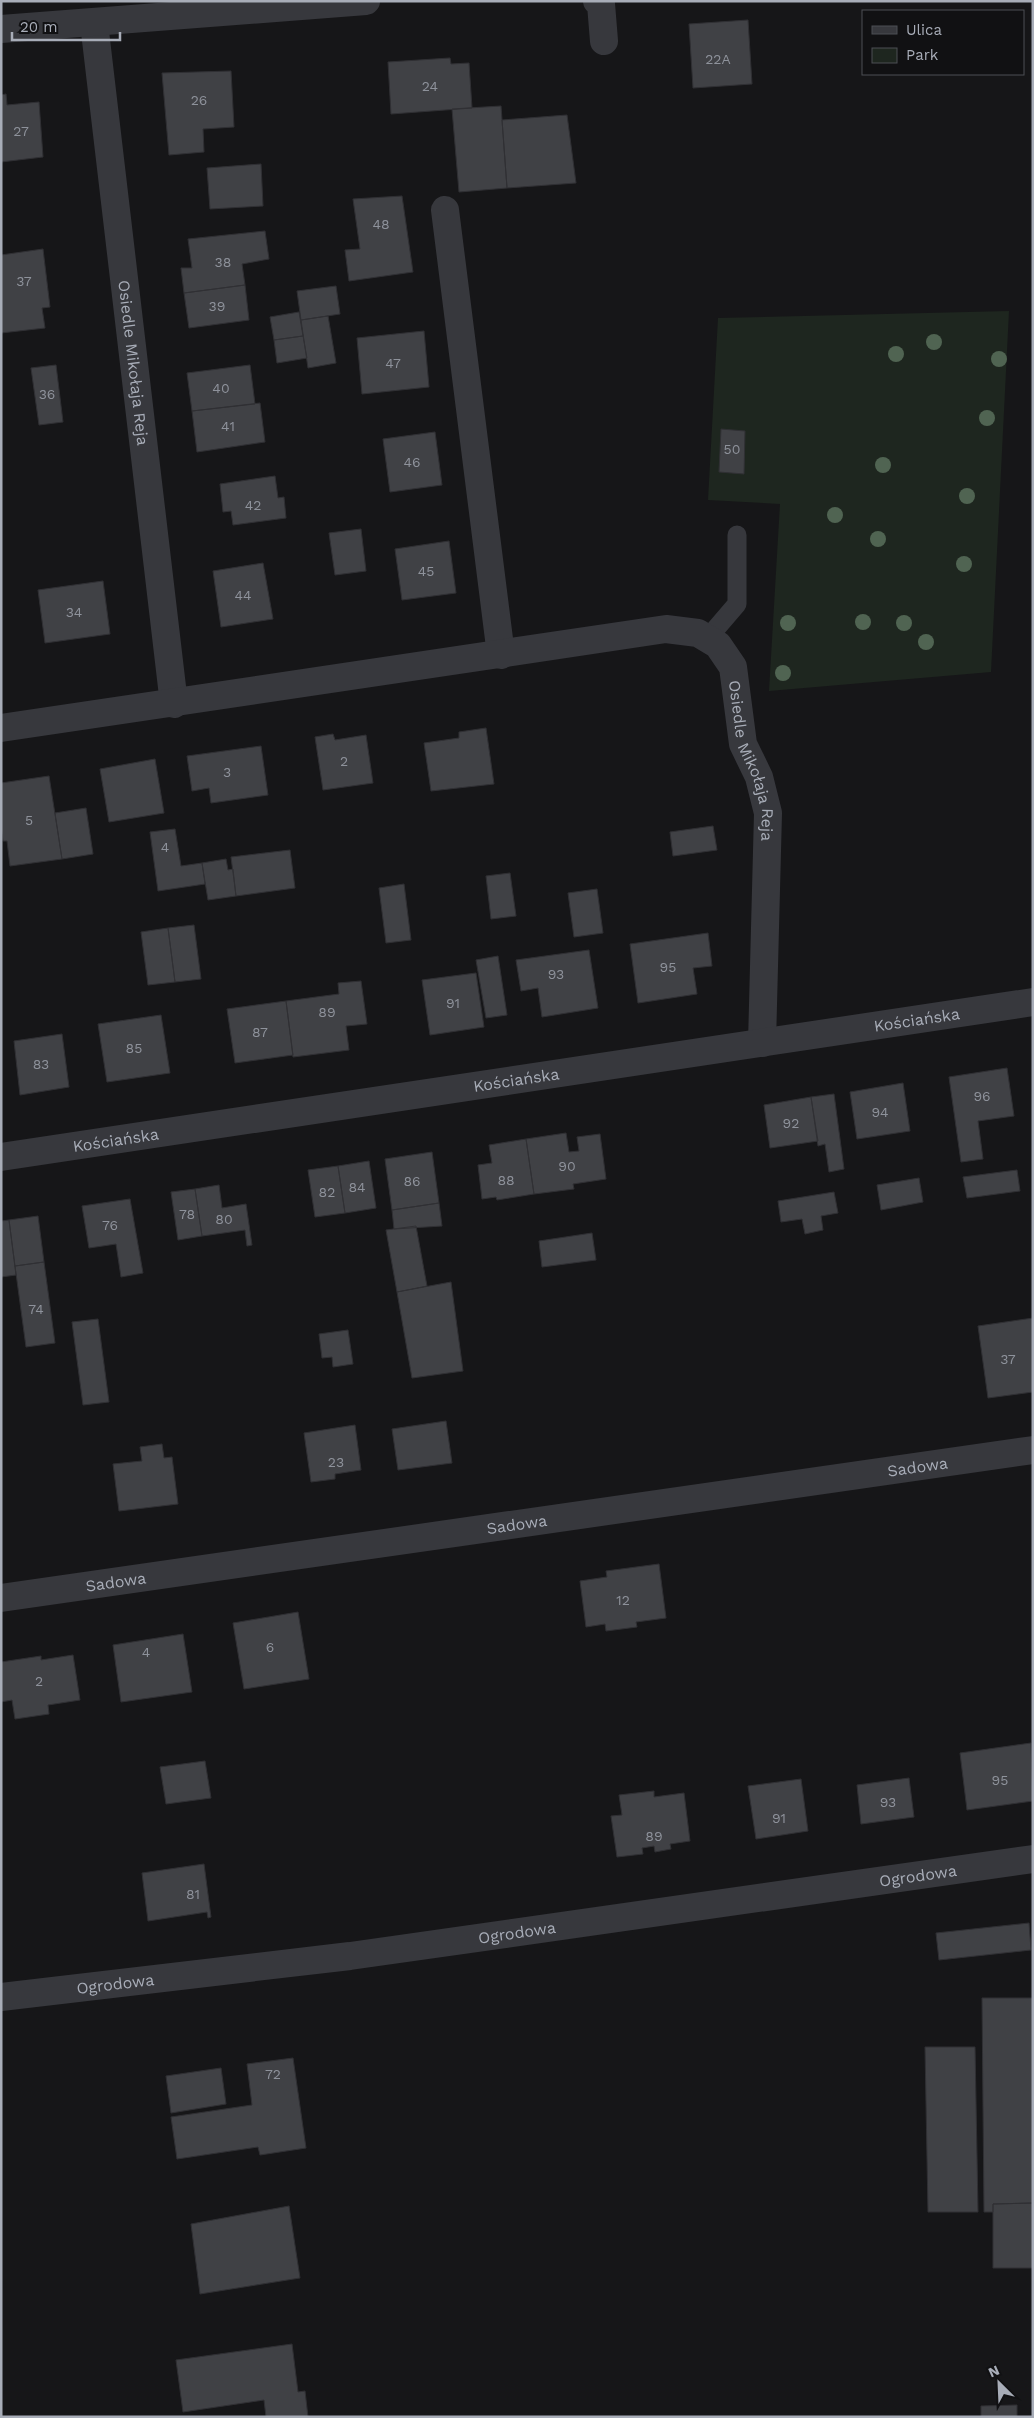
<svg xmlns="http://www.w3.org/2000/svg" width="1034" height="2418" font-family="'Work Sans',sans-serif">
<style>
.green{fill:#1e261f}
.building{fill:#404145;stroke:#303034}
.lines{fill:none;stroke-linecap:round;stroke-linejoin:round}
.service{stroke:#37383d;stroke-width:19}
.minor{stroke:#37383d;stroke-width:28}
.tertiary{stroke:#37383d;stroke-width:28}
.tree{fill:#506452}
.labels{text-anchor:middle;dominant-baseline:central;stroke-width:4;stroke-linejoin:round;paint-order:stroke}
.number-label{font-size:14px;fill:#8e929b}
.street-label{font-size:16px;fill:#a8adb8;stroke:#111113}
</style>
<rect width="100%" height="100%" fill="#161618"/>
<path class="green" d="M1009 311 991 672 769 691 780 504 708 500 718 318Z"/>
<path class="building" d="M748 20 752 84 693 88 689 24Z
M450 58 451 64 469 63 472 108 391 114 388 62Z
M231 71 234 127 203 129 204 152 169 155 162 73Z
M6 94 7 105 39 102 43 157 1 162V95Z
M501 106 507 188 459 192 452 109Z
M567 115 576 183 507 188 502 120Z
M261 164 263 206 210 209 207 168Z
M402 196 413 272 349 281 345 250 360 249 353 199Z
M265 231 269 259 242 264 245 285 184 293 181 268H192L188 239Z
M43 249 50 307 42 308 45 328 1 333V255Z
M245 285 249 320 189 328 184 293Z
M336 286 340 314 301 320 297 291Z
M299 312 303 336 274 340 270 317Z
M328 316 336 363 308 368 301 320Z
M424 331 429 387 362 394 357 338Z
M303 336 307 358 277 363 274 340Z
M56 365 63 422 39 425 31 368Z
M250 365 255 404 192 411 187 373Z
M260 403 265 442 197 452 192 411Z
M721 429 745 431 744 474 719 472Z
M435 432 442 485 390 492 383 439Z
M275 476 278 498 284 497 286 518 233 525 231 511 223 512 220 484Z
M361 529 366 571 335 575 329 533Z
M449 541 456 593 402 600 395 549Z
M263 563 273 619 221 627 213 571Z
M103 581 110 634 45 643 38 590Z
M486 728 494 784 431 791 424 743 459 738V732Z
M333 734 335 740 366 735 373 783 323 790 315 737Z
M261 746 268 795 211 803 209 788 192 791 187 756Z
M155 759 164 813 109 822 100 769Z
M49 776 62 859 10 866 7 841H3L1 826V783Z
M86 808 93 854 62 859 55 813Z
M713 826 717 850 673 856 670 832Z
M175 829 181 866 202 863 205 884 158 891 150 832Z
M290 850 295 888 236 896 231 857Z
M226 859 228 870 233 869 236 896 208 900 202 863Z
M510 873 516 916 491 919 486 876Z
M404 884 411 940 386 943 379 888Z
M597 889 603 933 574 937 568 893Z
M194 925 201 979 175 982 168 928Z
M168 928 175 982 148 985 141 932Z
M708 933 712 966 693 968 697 994 638 1003 630 944Z
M589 950 598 1008 542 1017 538 988 521 991 516 960Z
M498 956 507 1015 486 1018 476 960Z
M476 973 484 1027 430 1035 422 980Z
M361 981 367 1024 346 1026 349 1050 293 1057 286 1001 339 994 338 983Z
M286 1001 293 1055 235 1063 227 1009Z
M161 1015 170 1073 107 1082 98 1024Z
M62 1034 69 1087 20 1095 14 1041Z
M1007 1068 1014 1116 978 1121 983 1159 961 1162 949 1077Z
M903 1083 910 1131 857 1139 850 1092Z
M834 1094 844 1169 829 1172 825 1144 818 1146 811 1097Z
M811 1097 818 1141 770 1148 764 1105Z
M566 1133 569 1152 579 1151 577 1137 600 1134 606 1179 573 1184 574 1189 534 1194 526 1139Z
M526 1139 534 1194 497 1200 496 1197 482 1199 478 1165 492 1163 489 1145Z
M432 1152 439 1203 392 1210 385 1159Z
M369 1161 376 1208 345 1213 338 1166Z
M338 1166 345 1213 315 1217 308 1170Z
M1017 1170 1020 1191 967 1198 963 1177Z
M919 1178 923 1202 881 1210 877 1185Z
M219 1185 222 1208 246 1204 252 1245 247 1246 245 1230 202 1236 195 1189Z
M195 1189 202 1236 178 1240 171 1192Z
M834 1192 838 1213 821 1216 823 1230 805 1234 802 1219 781 1222 778 1201Z
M130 1199 143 1273 121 1277 116 1244 89 1248 82 1206Z
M439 1203 442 1226 394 1229 392 1210Z
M38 1216 44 1262 15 1266 9 1220Z
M9 1220 16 1275 1 1277V1221Z
M416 1226 427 1286 397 1292 386 1230Z
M592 1233 596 1260 542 1267 539 1241Z
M44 1262 55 1343 26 1347 15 1266Z
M451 1282 463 1371 412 1378 397 1292Z
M1033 1318V1392L988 1398 978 1326Z
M98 1319 109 1402 83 1405 72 1322Z
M348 1330 353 1364 333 1367 332 1357 322 1358 319 1334Z
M446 1421 452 1463 398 1470 392 1429Z
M355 1425 361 1470 335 1474V1479L311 1482 304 1433Z
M162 1444 164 1458 172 1457 178 1504 119 1511 113 1464 142 1461 140 1447Z
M659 1564 666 1618 636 1622 637 1627 606 1631 605 1624 586 1627 580 1581 607 1577 606 1571Z
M298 1612 309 1679 244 1689 233 1623Z
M183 1634 192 1692 121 1702 113 1645Z
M73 1655 80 1700 48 1705 49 1714 15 1719 12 1700 1 1702V1662L41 1656V1660Z
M1031 1743 1033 1801 967 1810 960 1753Z
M205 1761 211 1798 166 1804 160 1767Z
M909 1778 914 1817 861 1824 857 1785Z
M801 1779 808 1831 756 1839 748 1786Z
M654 1791V1797L684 1793 690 1841 670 1844 671 1849 655 1852 654 1846 642 1848 643 1854 617 1857 611 1816 622 1815 619 1795Z
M204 1864 211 1917 208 1918 207 1912 148 1921 142 1873Z
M1029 1923 1031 1950 939 1960 936 1933Z
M982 1998H1033V2203L993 2204V2212H984Z
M925 2047H975L978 2212H928Z
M293 2058 306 2148 260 2155 258 2147 177 2159 171 2117 252 2105 247 2064Z
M221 2068 226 2104 171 2113 166 2076Z
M1033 2203V2268H993V2204Z
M289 2206 300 2278 200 2294 191 2224Z
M292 2344 298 2392 305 2391 308 2417H266L264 2400 183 2412 176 2360Z
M1017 2405V2417H981V2406Z"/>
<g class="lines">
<path class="service" d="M707 639 737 604V535"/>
<g class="minor">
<path d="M597 1 601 4 604 41"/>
<path id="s1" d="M94 23 174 704"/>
<path d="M1 29 366 1"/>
<path d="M445 210 501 655"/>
<path id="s2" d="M1 728 666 629 698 633 718 645 733 667 743 744 759 777 768 813 762 1043"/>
<path id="s3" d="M1 1598 1033 1450"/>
<path id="s4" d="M1 1997 350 1956 1033 1859"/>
</g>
<path class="tertiary" id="s5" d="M1 1157 1033 1002"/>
</g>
<g class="tree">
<circle cx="934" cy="342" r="8"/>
<circle cx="896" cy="354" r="8"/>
<circle cx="999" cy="359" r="8"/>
<circle cx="987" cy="418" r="8"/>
<circle cx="883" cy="465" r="8"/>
<circle cx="967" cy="496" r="8"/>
<circle cx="835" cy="515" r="8"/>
<circle cx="878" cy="539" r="8"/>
<circle cx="964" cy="564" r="8"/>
<circle cx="863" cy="622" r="8"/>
<circle cx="788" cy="623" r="8"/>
<circle cx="904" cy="623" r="8"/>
<circle cx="926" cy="642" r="8"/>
<circle cx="783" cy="673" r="8"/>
</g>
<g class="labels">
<g class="number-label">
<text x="718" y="59">22A</text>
<text x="430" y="86">24</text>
<text x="199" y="100">26</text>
<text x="21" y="131">27</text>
<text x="381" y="224">48</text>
<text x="223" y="262">38</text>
<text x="24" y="281">37</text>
<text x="217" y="306">39</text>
<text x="393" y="363">47</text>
<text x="221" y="388">40</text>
<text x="47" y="394">36</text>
<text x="228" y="426">41</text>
<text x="732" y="449">50</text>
<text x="412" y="462">46</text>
<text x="253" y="505">42</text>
<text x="426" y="571">45</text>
<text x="243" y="595">44</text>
<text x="74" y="612">34</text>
<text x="344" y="761">2</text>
<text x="227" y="772">3</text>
<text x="29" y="820">5</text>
<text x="165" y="847">4</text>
<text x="668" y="967">95</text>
<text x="556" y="974">93</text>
<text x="453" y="1003">91</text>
<text x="327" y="1012">89</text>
<text x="260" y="1032">87</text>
<text x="134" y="1048">85</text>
<text x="41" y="1064">83</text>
<text x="982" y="1096">96</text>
<text x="880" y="1112">94</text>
<text x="791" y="1123">92</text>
<text x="567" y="1166">90</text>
<text x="506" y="1180">88</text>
<text x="412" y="1181">86</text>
<text x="357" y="1187">84</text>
<text x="327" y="1192">82</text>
<text x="187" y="1214">78</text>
<text x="224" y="1219">80</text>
<text x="110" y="1225">76</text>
<text x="36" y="1309">74</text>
<text x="1008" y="1359">37</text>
<text x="336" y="1462">23</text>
<text x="623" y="1600">12</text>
<text x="270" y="1647">6</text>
<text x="146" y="1652">4</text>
<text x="39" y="1681">2</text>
<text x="1000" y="1780">95</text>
<text x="888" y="1802">93</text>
<text x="779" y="1818">91</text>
<text x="654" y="1836">89</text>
<text x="193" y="1894">81</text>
<text x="273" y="2074">72</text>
</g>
<g class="street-label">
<text stroke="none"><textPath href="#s1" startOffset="342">Osiedle Mikołaja Reja</textPath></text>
<text stroke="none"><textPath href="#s2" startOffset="851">Osiedle Mikołaja Reja</textPath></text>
<text stroke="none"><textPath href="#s5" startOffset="926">Kościańska</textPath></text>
<text stroke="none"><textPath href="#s5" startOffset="521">Kościańska</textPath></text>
<text stroke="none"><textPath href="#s5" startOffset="116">Kościańska</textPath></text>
<text stroke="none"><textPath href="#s3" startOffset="926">Sadowa</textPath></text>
<text stroke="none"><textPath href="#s3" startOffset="521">Sadowa</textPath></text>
<text stroke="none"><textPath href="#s3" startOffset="116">Sadowa</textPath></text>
<text stroke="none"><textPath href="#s4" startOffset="925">Ogrodowa</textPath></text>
<text stroke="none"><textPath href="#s4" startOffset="520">Ogrodowa</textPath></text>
<text stroke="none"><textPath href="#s4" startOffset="115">Ogrodowa</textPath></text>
</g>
</g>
<rect width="1034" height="2418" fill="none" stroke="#a8adb8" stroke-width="5"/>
<rect x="862" y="10" width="162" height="65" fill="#111113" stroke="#4d4f55"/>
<rect x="872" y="26" width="25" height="8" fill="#37383d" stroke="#4d4f55"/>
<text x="906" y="35" font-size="15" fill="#a8adb8">Ulica</text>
<rect x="872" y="48" width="25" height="15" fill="#1e261f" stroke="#4d4f55"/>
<text x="906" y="60" font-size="15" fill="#a8adb8">Park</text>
<g transform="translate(999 2383) rotate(336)" stroke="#111113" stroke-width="4" paint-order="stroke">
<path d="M0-4L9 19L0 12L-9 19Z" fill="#a8adb8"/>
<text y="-8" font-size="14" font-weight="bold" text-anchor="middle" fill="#a8adb8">N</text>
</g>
<path d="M12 32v8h108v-8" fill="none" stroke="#a8adb8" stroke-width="2.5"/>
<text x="20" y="32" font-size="15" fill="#a8adb8" stroke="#111113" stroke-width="4" paint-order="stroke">20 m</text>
</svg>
